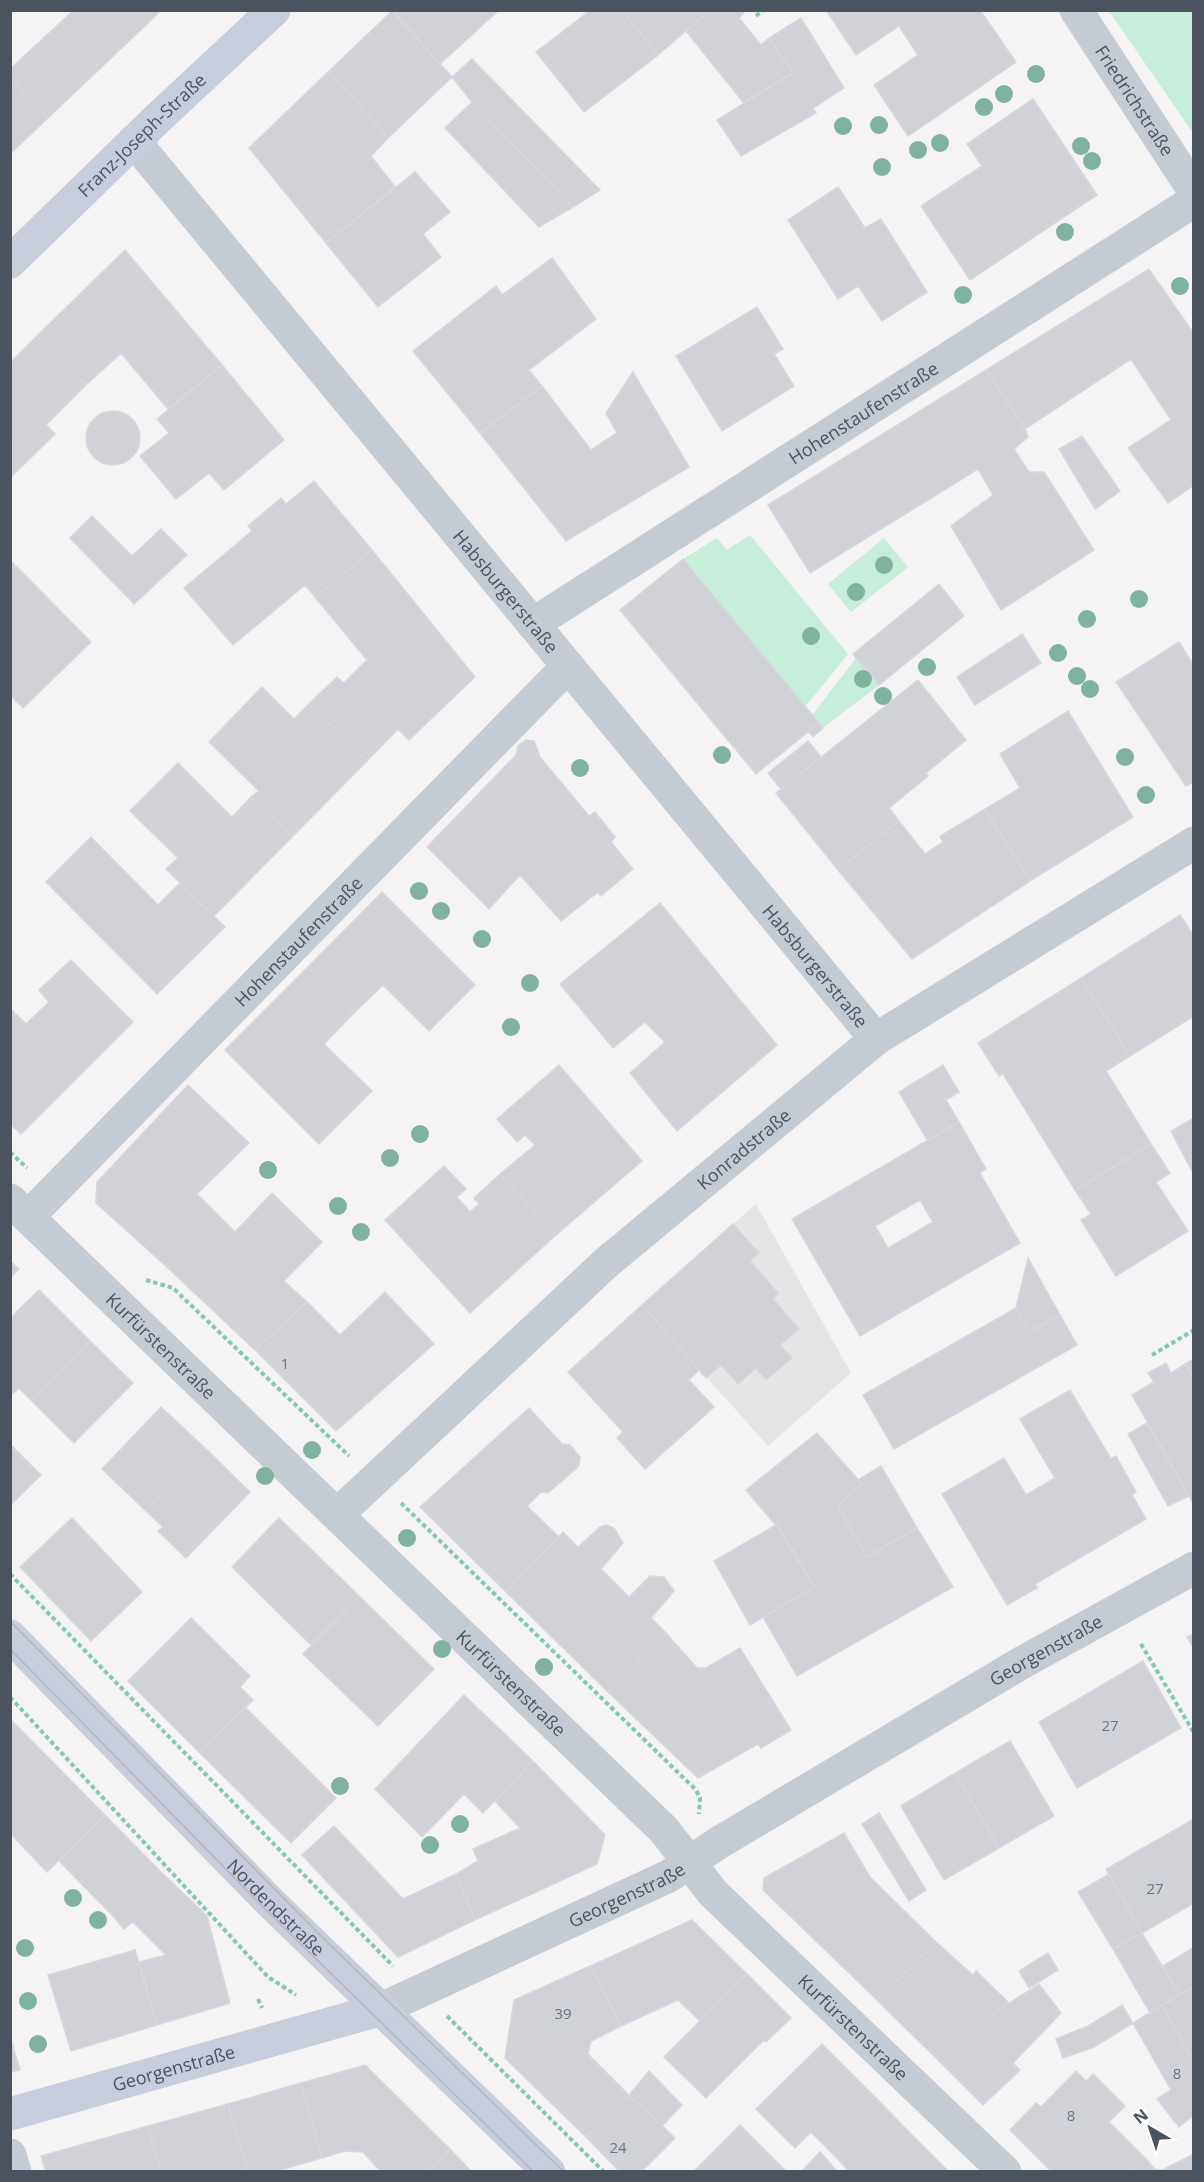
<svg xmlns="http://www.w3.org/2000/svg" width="1204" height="2182" font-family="'Open Sans',sans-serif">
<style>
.education{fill:#e6e4e4}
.green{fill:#c6eedb}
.building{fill:#d0d2d7;stroke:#d7d8dd;stroke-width:1.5;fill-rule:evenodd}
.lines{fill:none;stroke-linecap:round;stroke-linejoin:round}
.path{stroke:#80cab0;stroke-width:4;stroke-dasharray:4.5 3;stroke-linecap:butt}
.street{stroke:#c5cbd3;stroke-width:33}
.secondary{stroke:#c7cdda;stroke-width:33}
.tram{stroke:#b5b7bc;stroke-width:1.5}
.tree{fill:#7fb3a0}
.labels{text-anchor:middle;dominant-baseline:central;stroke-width:4.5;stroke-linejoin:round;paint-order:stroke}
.number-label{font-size:15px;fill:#6c737d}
.street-label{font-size:18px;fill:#4b535f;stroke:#fff}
</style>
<rect width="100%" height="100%" fill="#f5f3f3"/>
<path class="education" d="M756 1204 851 1373 768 1446 642 1305Z"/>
<path class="green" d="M1109 11H1193V133Z
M750 535 848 654 805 707 683 559 717 538 727 550Z
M884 538 908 567 851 612 828 584Z
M857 657 879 685 823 728 812 715Z"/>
<path class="building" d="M74 10H136L148 23 48 118 10 78V69Z
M136 10H161L148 23Z
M392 10H499L440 64Z
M591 10H622L658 55 584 112 536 52Z
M622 10H710L658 55Z
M710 10H746L739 18 761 45 769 38 793 73 743 102 686 31Z
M826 10H980L1016 62 908 136 874 85 918 55 899 26 856 55Z
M392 11 452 77 388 138 329 71Z
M801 18 844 88 813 108 816 113 741 156 717 120 793 73 769 38Z
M472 59 600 190 573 207 472 102 452 77Z
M329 71 388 138 371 156 395 187 326 243 249 148Z
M10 78 48 118 10 154Z
M1033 99 1097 195 970 280 921 206 982 166 967 144Z
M472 102 573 207 539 227 445 128Z
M415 172 450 212 423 234 441 257 378 307 326 243Z
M838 187 865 228 881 219 927 292 882 321 858 286 838 299 788 220Z
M125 250 222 365 168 409 121 353 86 385 37 336Z
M552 258 596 319 529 370 542 386 480 433 413 351 496 286 502 295Z
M1149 269 1194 334V485L1168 503 1128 448 1171 420 1131 359 1025 429 986 370Z
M757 307 783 349 774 354 794 386 722 431 676 356Z
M37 336 86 385 46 425 55 434 12 476 10 363Z
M222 365 284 440 224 490 209 473 176 499 140 456 169 433 157 419Z
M986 370 1025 429 1028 437 1014 449 1029 472H1044L1094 550 1001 610 951 526 993 495 978 469 810 573 768 505Z
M633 372 689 467 566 541 480 433 542 386 591 450 617 433 606 413Z
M86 438a27 27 0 1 1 54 0a27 27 0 1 1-54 0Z
M1082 436 1120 491 1095 509 1059 449Z
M314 481 372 550 315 597 305 585 233 645 184 588 252 531 248 526 281 498 286 504Z
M92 516 132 556 161 529 187 555 134 604 70 538Z
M372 550 475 677 409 740 398 729 367 761 309 704 337 677 344 683 367 660 315 597Z
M683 559 819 723 756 774 620 610Z
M10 560 91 642 23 708 10 695Z
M939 584 964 616 879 685 853 654Z
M1022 634 1041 663 975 705 957 677Z
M1179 642 1194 666V782L1186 786 1116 682Z
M918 680 966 740 926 773 928 776 889 808 899 821 838 870 776 793Z
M262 687 294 719 309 704 367 761 292 837 251 797 259 791 209 742Z
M1068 711 1133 817 1030 881 985 809 1020 788 1000 754Z
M819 723 823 728 813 737 808 731Z
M526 740 534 741 540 757 589 816 595 812 615 837 611 842 633 869 601 896 598 892 561 921 520 875 489 909 427 847 516 755 518 746Z
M808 741 821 757 781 789 768 773Z
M178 763 232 817 251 797 292 837 214 916 166 869 178 858 130 811Z
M985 809 1030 881 912 959 838 870 899 821 925 854 943 842 940 836Z
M91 837 158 905 180 883 225 927 157 994 46 882Z
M382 892 475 985 429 1031 383 985 354 1013 308 967Z
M660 903 777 1045 677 1131 630 1073 665 1042 645 1022 613 1048 560 984Z
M1180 915 1194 936V1016L1130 1056 1081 978Z
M71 960 133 1022 21 1134 10 1124V1008L26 1024 49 1002 39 990Z
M308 967 354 1013 324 1044 372 1091 319 1144 225 1050Z
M1081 978 1130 1056 1106 1071 1151 1144 1075 1190 1003 1074 999 1076 978 1043Z
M559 1065 642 1161 556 1235 500 1174 535 1145 525 1135 517 1142 497 1119Z
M943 1065 959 1092 946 1100 959 1122 927 1140 899 1092Z
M188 1085 249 1143 197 1194 219 1216 168 1268 96 1203 97 1182Z
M1194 1118V1175L1171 1131Z
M959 1122 986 1169 980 1173 1020 1243 860 1336 792 1219ZM920 1200 933 1222 888 1248 875 1226Z
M1151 1144 1170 1173 1156 1182 1188 1231 1116 1276 1081 1220 1091 1214 1075 1190Z
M444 1166 466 1189 457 1197 470 1212 479 1204 474 1198 500 1174 556 1235 470 1313 385 1220Z
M272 1193 322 1242 284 1281 307 1302 255 1350 168 1268 219 1216 235 1232Z
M733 1224 759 1253 750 1261 778 1293 773 1299 799 1329 780 1345 792 1358 766 1380 756 1368 738 1384 721 1365 706 1378 642 1305Z
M1028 1258 1060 1315 1029 1332 1016 1308Z
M10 1261 19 1269 10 1278Z
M39 1290 90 1341 31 1400 19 1388 10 1396V1318Z
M385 1292 434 1344 336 1431 255 1350 307 1302 340 1335Z
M642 1305 699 1370 689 1380 714 1407 645 1469 617 1438 623 1432 568 1372Z
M1016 1308 1029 1332 1060 1315 1077 1345 894 1449 863 1395Z
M90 1341 133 1383 74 1443 31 1400Z
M1194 1359V1378L1185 1364Z
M1166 1363 1171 1373 1185 1364 1194 1378 1193 1503 1132 1395 1154 1382 1148 1373Z
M1070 1390 1111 1459 1116 1456 1136 1492 1132 1495 1146 1519 1035 1584 1037 1588 1007 1605 942 1494 1004 1458 1026 1495 1055 1478 1020 1419Z
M161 1407 205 1448 145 1510 102 1469Z
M529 1408 562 1444 570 1445 580 1457 579 1466 548 1493 541 1492 527 1506 559 1537 506 1592 420 1507Z
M1147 1423 1189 1496 1168 1506 1128 1434Z
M817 1433 862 1484 838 1506 867 1557 917 1528 953 1587 797 1676 763 1617 814 1587 784 1535 746 1490Z
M10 1444 41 1475 10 1506Z
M205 1448 250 1492 186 1558 158 1531 163 1527 145 1510Z
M881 1466 917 1528 867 1557 838 1506 862 1484 858 1480Z
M72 1518 142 1592 91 1641 20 1567Z
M279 1518 359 1596 311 1645 232 1567Z
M606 1525 614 1528 623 1543 601 1569 629 1597 650 1576 664 1577 674 1591 651 1618 666 1633 608 1692 506 1592 563 1532 578 1547 600 1527Z
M776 1525 814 1587 750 1625 714 1561Z
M359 1596 434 1669 378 1726 303 1654Z
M191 1618 250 1676 240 1687 253 1700 200 1753 128 1681Z
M666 1633 697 1668H706L740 1648 791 1730 761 1748 758 1744 698 1778 608 1692Z
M1194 1634V1649L1187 1637Z
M1143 1661 1181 1728 1077 1788 1039 1722Z
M464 1695 533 1761 483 1813 464 1794 422 1837 375 1789Z
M245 1707 336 1798 291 1843 200 1753Z
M10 1719 105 1815 47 1872 10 1833Z
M1010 1741 1054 1816 999 1848 955 1773Z
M533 1761 605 1835 597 1864 475 1920 456 1874 478 1861 473 1849 520 1828 495 1801Z
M955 1773 999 1848 944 1880 901 1806Z
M879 1813 926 1890 909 1901 862 1824Z
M105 1815 159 1870 112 1915 59 1861Z
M1194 1819V1903L1142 1933 1106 1869Z
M334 1826 403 1899 456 1874 475 1920 398 1957 302 1855Z
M844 1833 870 1877 936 1942 877 2000 763 1890 764 1878Z
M159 1870 207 1916 230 2003 157 2025 139 1962 166 1955 133 1922 124 1929 112 1915Z
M1109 1874 1142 1933 1113 1949 1078 1892Z
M692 1920 747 1974 700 2021 678 2000 621 2026 590 1966Z
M1142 1933 1180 1995 1150 2013 1113 1949Z
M936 1942 973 1975 976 1971 1008 2002 992 2014 942 2064 877 2000Z
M1194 1947V1986L1180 1995 1163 1966Z
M135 1950 157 2025 71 2051 48 1975Z
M1048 1953 1058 1970 1029 1988 1019 1971Z
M590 1966 621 2026 591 2041 588 2054 629 2095 586 2137 505 2058 514 2000Z
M747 1974 791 2018 766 2042 764 2040 706 2098 664 2057Z
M1039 1984 1061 2013 1013 2063 1020 2070 983 2105 942 2064 992 2014Z
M1194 1986V2063L1162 2005Z
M1122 2005 1133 2023 1094 2047 1063 2058 1056 2039 1088 2026Z
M1162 2005 1194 2063V2115L1179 2127 1157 2099 1171 2090 1133 2023Z
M10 2036 20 2070 10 2072Z
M822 2044 875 2097 825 2146 811 2132 795 2148 756 2109Z
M365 2065 450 2149 427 2172H381L363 2152 345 2151 322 2158 301 2083Z
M649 2071 682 2105 662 2126 629 2095Z
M1076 2071 1086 2081 1093 2074 1125 2106 1109 2122 1144 2157 1129 2172H1052L1010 2130 1036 2103 1041 2107Z
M301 2083 322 2158 274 2172H248L228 2104Z
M629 2095 675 2138 641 2172H620L586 2137Z
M875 2097 915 2138 949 2172H850L825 2146Z
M228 2104 248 2172H161L148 2126Z
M740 2125 787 2172H693Z
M148 2126 161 2172H46L41 2156Z
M450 2149 472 2172H427Z
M820 2152 838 2172H801Z
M1194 2154V2172H1129L1144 2157 1155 2169 1162 2170Z"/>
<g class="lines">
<path class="path" d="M756 16 763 10
M10 1152 27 1168
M146 1280 173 1288 349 1456
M1152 1355 1194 1330
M401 1503 696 1790 700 1798 699 1814
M10 1574 393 1966
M1141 1644 1194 1733
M10 1697 268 1977 296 1995
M258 1999 262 2008
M447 2016 604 2172"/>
<g class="street">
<path id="s1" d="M1076 10 1194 191"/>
<path id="s2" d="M134 141 876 1039"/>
<path id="s3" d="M533 624 1194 201"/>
<path id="s4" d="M10 1200 664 1830 713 1893 1005 2172"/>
<path id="s5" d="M28 1217 568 666"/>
<path id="s6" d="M338 1514 606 1263 876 1039 1194 843"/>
<path id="s7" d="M379 2010 669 1876 720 1842 1023 1662 1194 1568"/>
<path d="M10 2155 15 2172"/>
</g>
<g class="secondary">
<path id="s8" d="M10 262 156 120 274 10"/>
<path id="s9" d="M10 1636 270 1902 549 2172"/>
<path id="s10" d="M10 2114 379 2010"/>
</g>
<path class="tram" d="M10 1621 319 1934 564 2172
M10 1649 264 1908 534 2172"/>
</g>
<g class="tree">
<circle cx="1036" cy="74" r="9"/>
<circle cx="1004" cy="94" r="9"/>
<circle cx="984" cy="107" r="9"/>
<circle cx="879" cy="125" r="9"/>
<circle cx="843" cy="126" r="9"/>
<circle cx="940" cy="143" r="9"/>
<circle cx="1081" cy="146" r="9"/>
<circle cx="918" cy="150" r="9"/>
<circle cx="1092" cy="161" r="9"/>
<circle cx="882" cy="167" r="9"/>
<circle cx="1065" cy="232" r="9"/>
<circle cx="1180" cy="286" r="9"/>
<circle cx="963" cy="295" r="9"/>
<circle cx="884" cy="565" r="9"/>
<circle cx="856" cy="592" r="9"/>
<circle cx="1139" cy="599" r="9"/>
<circle cx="1087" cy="619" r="9"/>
<circle cx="811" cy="636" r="9"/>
<circle cx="1058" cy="653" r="9"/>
<circle cx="927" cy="667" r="9"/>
<circle cx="1077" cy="676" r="9"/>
<circle cx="863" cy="679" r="9"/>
<circle cx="1090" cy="689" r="9"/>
<circle cx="883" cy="696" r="9"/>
<circle cx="722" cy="755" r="9"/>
<circle cx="1125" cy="757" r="9"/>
<circle cx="580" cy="768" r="9"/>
<circle cx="1146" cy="795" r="9"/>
<circle cx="419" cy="891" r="9"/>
<circle cx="441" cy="911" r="9"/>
<circle cx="482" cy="939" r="9"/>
<circle cx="530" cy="983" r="9"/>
<circle cx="511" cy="1027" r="9"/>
<circle cx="420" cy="1134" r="9"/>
<circle cx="390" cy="1158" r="9"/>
<circle cx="268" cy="1170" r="9"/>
<circle cx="338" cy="1206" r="9"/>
<circle cx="361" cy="1232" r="9"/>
<circle cx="312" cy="1450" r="9"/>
<circle cx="265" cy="1476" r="9"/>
<circle cx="407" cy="1538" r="9"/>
<circle cx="442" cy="1649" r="9"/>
<circle cx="544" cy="1667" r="9"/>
<circle cx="340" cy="1786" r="9"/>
<circle cx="460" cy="1824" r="9"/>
<circle cx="430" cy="1845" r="9"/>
<circle cx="73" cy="1898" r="9"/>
<circle cx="98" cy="1920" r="9"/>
<circle cx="25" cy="1948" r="9"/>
<circle cx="28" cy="2001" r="9"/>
<circle cx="38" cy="2044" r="9"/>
</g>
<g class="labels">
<g class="number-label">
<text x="285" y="1363">1</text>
<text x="1110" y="1725">27</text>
<text x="1155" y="1888">27</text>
<text x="563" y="2013">39</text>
<text x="1177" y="2073">8</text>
<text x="1071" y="2115">8</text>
<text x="618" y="2147">24</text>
</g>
<g class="street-label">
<text stroke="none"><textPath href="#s1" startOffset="108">Friedrichstraße</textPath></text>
<text stroke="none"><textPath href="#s8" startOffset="183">Franz-Joseph-Straße</textPath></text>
<text stroke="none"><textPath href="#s3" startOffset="392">Hohenstaufenstraße</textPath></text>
<text stroke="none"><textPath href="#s2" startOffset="584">Habsburgerstraße</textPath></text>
<text stroke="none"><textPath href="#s5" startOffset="386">Hohenstaufenstraße</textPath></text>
<text stroke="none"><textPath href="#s2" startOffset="1070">Habsburgerstraße</textPath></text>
<text stroke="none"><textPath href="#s6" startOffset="546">Konradstraße</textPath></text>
<text stroke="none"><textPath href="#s4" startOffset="210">Kurfürstenstraße</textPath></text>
<text stroke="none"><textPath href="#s7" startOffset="759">Georgenstraße</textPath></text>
<text stroke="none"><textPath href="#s4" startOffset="696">Kurfürstenstraße</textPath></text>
<text stroke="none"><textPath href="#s7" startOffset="273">Georgenstraße</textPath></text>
<text stroke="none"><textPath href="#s9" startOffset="380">Nordendstraße</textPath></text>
<text stroke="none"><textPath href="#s4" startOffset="1182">Kurfürstenstraße</textPath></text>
<text stroke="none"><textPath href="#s10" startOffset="170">Georgenstraße</textPath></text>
</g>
</g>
<rect width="1204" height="2182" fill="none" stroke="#4b535f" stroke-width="24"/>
<g transform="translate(1150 2128) rotate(321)" stroke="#ffffff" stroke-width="4.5" paint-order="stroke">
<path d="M0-4.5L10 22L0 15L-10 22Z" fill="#4b535f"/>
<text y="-9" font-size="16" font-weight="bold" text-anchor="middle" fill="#4b535f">N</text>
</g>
</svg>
